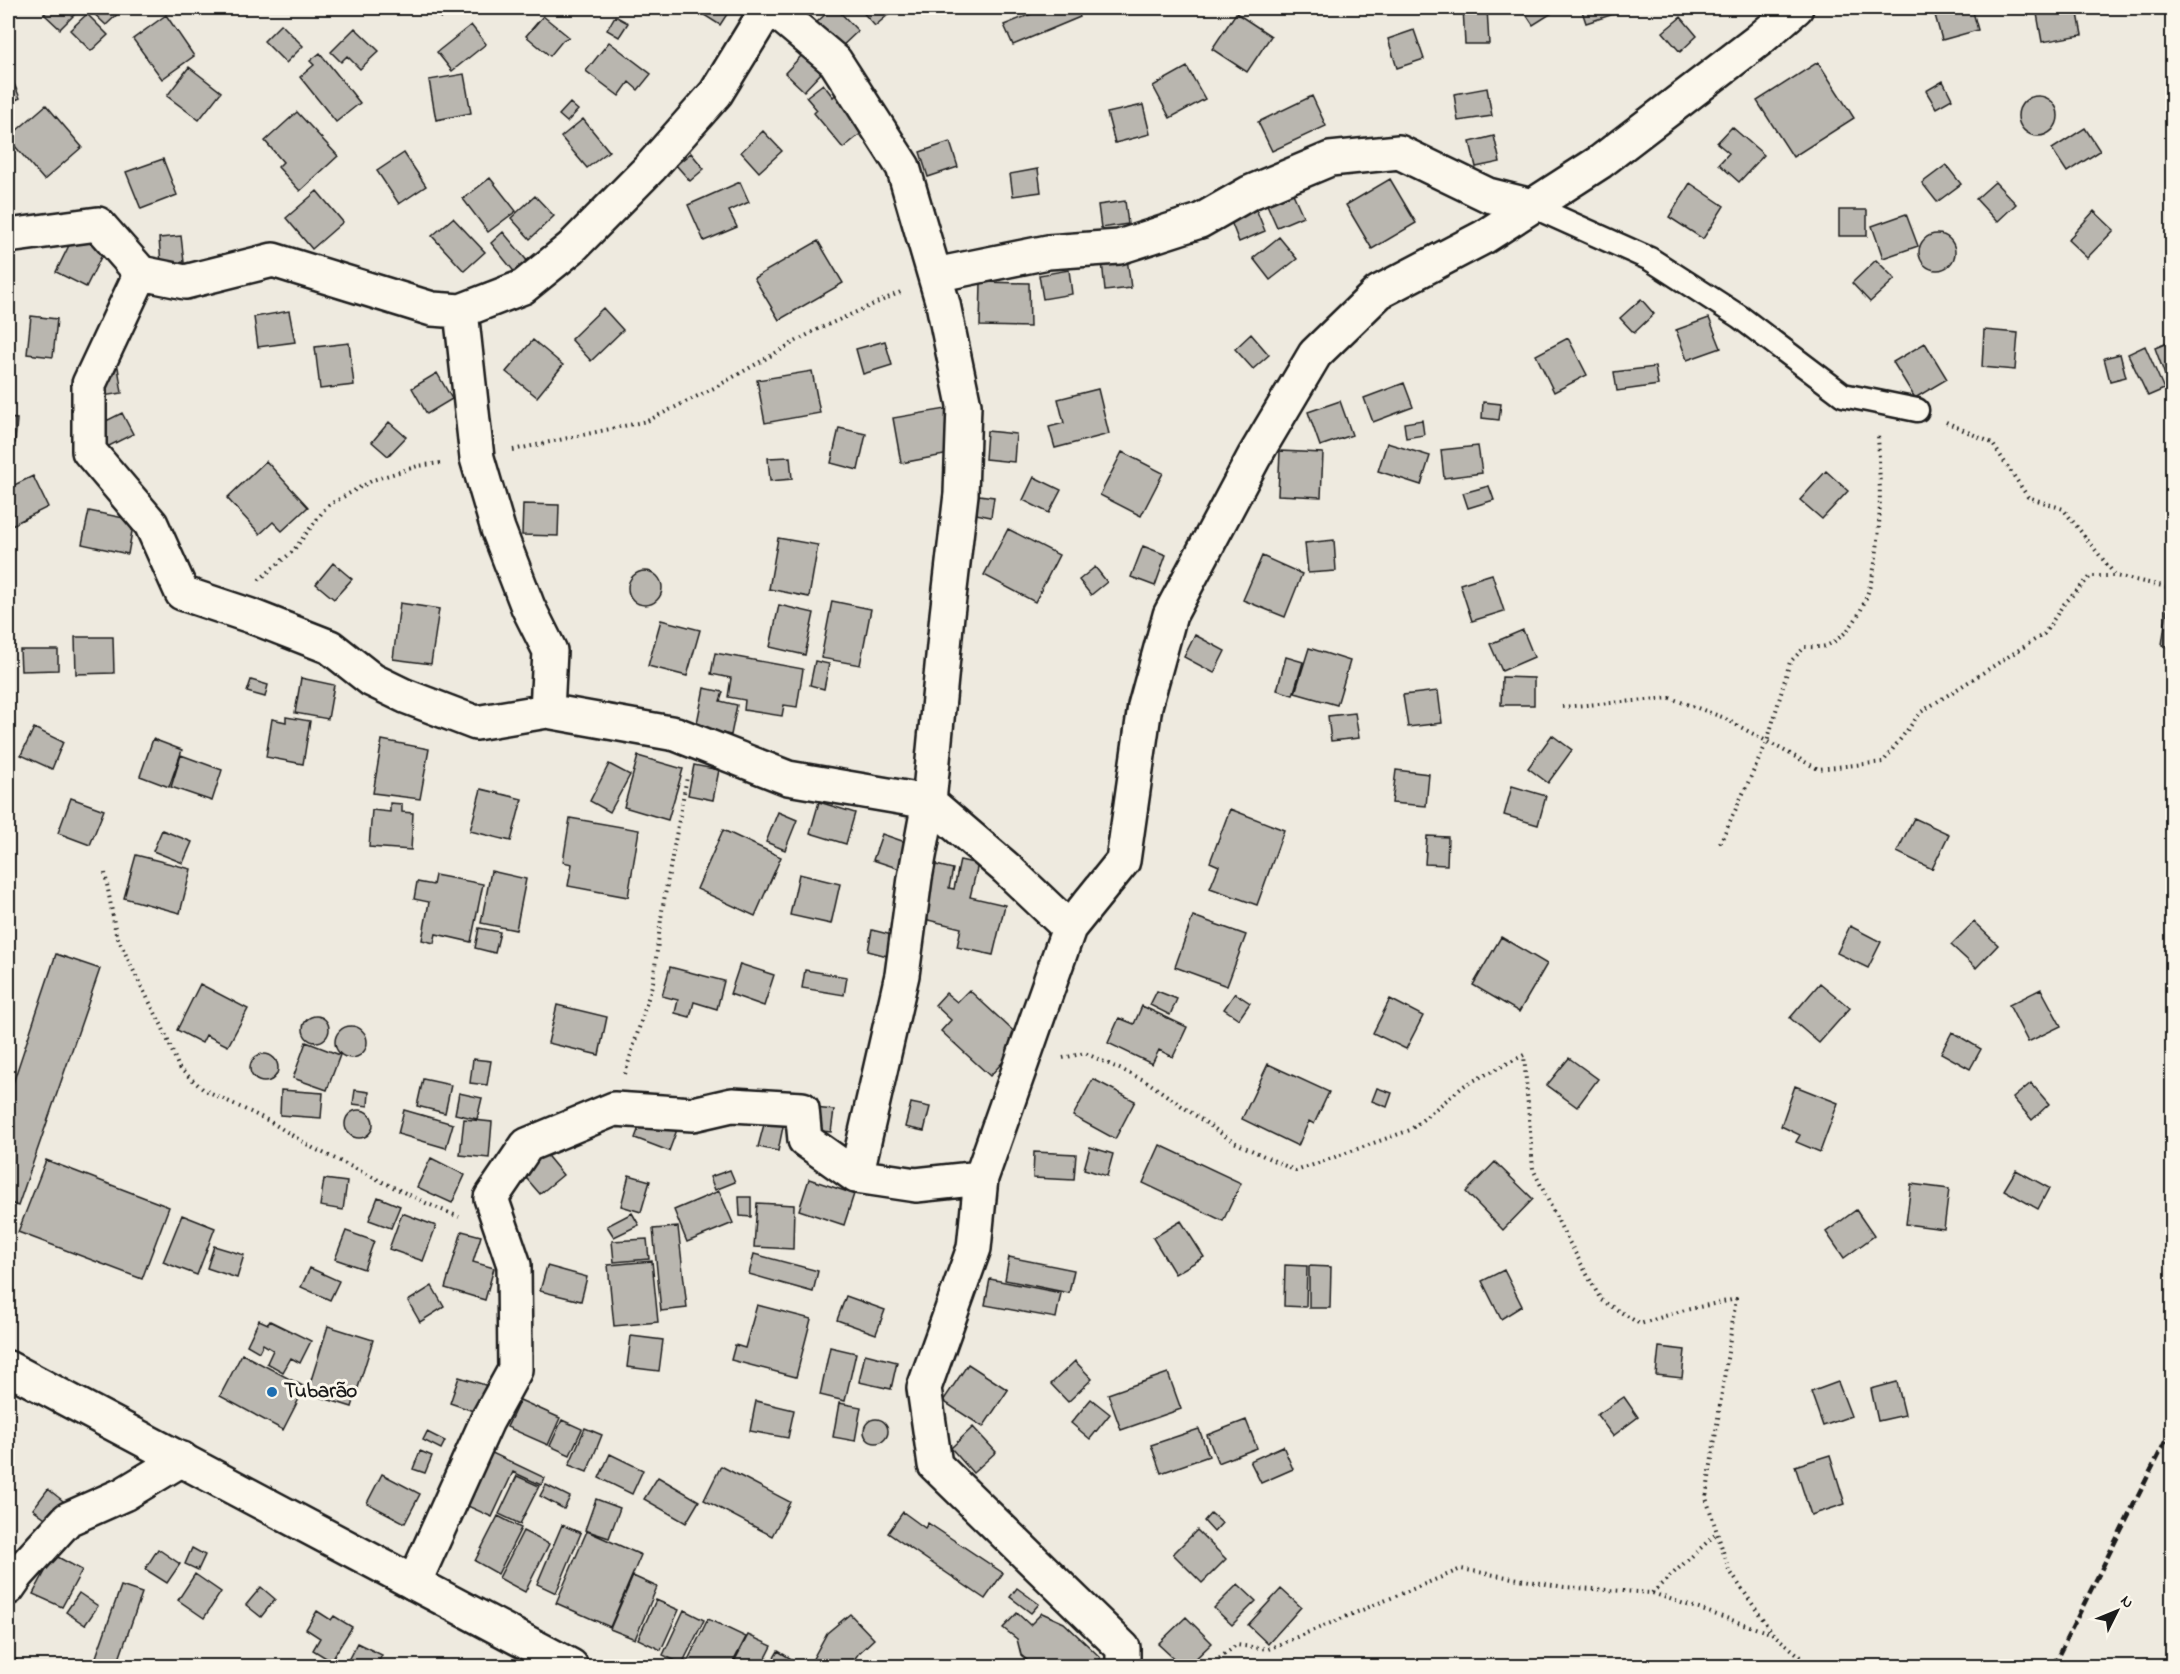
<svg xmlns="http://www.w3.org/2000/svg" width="2180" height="1674" font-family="'Indie Flower',sans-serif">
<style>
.building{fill:#b9b6af;stroke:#1c1c1c;stroke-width:1.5}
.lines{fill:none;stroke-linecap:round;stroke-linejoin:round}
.service-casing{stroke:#1c1c1c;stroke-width:27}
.minor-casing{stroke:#1c1c1c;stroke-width:38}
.trunk-casing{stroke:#1c1c1c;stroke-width:38}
.path{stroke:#1c1c1c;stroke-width:4;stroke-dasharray:1.5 4.5;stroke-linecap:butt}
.service{stroke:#fbf7ec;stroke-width:22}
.minor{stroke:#fbf7ec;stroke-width:33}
.trunk{stroke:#fbf7ec;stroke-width:33}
.rail{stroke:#1c1c1c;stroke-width:4.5;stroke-dasharray:9 4.5;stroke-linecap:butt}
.poi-dot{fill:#1f6fb2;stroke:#fbf7ec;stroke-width:2}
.labels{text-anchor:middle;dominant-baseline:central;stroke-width:6;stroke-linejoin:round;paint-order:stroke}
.poi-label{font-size:21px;font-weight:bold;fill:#1c1c1c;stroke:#fbf7ec;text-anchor:start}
</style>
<rect width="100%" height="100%" fill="#eeeadf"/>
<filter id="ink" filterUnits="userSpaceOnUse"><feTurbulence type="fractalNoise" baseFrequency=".0167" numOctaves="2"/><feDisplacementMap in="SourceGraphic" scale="12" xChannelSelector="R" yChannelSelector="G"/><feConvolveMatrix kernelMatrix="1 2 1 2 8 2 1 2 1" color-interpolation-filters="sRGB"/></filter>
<g filter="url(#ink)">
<path class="building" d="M51 8H78L80 9 60 29 44 14Z
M88 8H124L106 25Z
M436 8H463L441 18Z
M693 8H731L720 25Z
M832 8H836L858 31 840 48 816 23Z
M859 8H896L875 26Z
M1046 8H1076L1080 17 1013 45 1004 25Z
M1463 8H1487L1489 44H1465Z
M1522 8H1560L1533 25Z
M1581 8H1619L1620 12 1586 23Z
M1933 8H1972L1978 30 1942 40Z
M2036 8H2077L2082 35 2042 42Z
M1236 13 1271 36 1247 72 1212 49Z
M87 14 108 35 91 51 70 30Z
M166 15 194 56 162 79 133 39Z
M543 16 569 37 563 40 550 56 526 36Z
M615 16 628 23 619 37 607 30Z
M1681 17 1697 36 1680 52 1663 32Z
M281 24 303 46 286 63 264 41Z
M471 25 486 44 452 71 437 52Z
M355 28 379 51 360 69 347 56 341 62 331 52Z
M1414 30 1424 59 1397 68 1388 39Z
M609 42 651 74 638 90 629 82 619 96 586 71Z
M320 53 360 103 336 122 300 77 314 65 310 61Z
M802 55 821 73 804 91 785 73Z
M1818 62 1854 118 1793 157 1757 101Z
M189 67 221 92 199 120 167 96Z
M1187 67 1205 99 1170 118 1153 86Z
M464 74 471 113 436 120 429 80Z
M12 79 20 98 8 103V81Z
M1943 81 1952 99 1936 108 1926 91Z
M823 84 833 97 838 92 868 128 843 148 814 113 817 110 806 97Z
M1487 88 1492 116 1458 121 1454 94Z
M2018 116a20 20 0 1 1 40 0a20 20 0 1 1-40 0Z
M1312 96 1326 126 1272 151 1258 122Z
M570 103 578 110 567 122 559 115Z
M46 105 82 147 44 180 8 138Z
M1143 105 1150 134 1115 143 1107 113Z
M297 112 338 156 300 191 278 167 283 162 265 141Z
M583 119 609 151 587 168 561 137Z
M1732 127 1764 155 1739 182 1719 164 1729 153 1717 143Z
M2085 128 2100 151 2067 172 2052 149Z
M763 131 782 151 759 172 741 152Z
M1494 136 1500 162 1476 167 1470 142Z
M950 142 958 167 928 177 920 152Z
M404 153 426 186 399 204 377 171Z
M691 153 704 169 690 181 676 165Z
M163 159 177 195 141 209 126 172Z
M1946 165 1961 184 1937 202 1922 183Z
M1038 169 1041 192 1013 196 1010 174Z
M490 178 516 211 488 232 463 199Z
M1390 179 1416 223 1372 249 1346 205Z
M740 182 749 202 729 211 737 227 704 241 688 205Z
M1995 182 2016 204 1997 222 1976 199Z
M1690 183 1724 206 1703 239 1669 217Z
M1291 189 1303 216 1277 227 1265 200Z
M317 191 343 222 312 249 286 218Z
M535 196 554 216 530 239 511 218Z
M1125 201 1128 224 1101 228 1098 205Z
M1256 209 1265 231 1239 242 1230 219Z
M1839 210H1867V236H1839Z
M2094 211 2114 230 2087 258 2068 240Z
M1906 214 1918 246 1883 258 1872 226Z
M453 218 485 252 464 271 432 236Z
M76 231 106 247 86 287 56 272Z
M503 232 529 263 516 274 491 243Z
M1919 252a18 18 0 1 1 36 0a18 18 0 1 1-36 0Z
M181 236 184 262 161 264 159 238Z
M1279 237 1297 259 1270 280 1253 258Z
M818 241 843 283 779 320 754 278Z
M1127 258 1131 288 1105 291 1102 261Z
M1876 260 1895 279 1870 302 1852 283Z
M1069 270 1072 294 1043 299 1039 275Z
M981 282 1029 283 1030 327 980 326Z
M1641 299 1654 314 1634 333 1620 318Z
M603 308 623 330 591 361 571 339Z
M289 311 295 342 258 347 254 317Z
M31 316 57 319 53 357 27 354Z
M1709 318 1721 348 1687 360 1676 330Z
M1984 330 2018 333 2015 370 1982 367Z
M1251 334 1269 355 1253 369 1235 349Z
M1568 338 1587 375 1554 392 1536 355Z
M533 340 563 365 537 397 506 372Z
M885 341 892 365 863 374 856 349Z
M2172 341V376L2166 378 2155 348Z
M349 343 354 385 320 389 315 347Z
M1925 343 1947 379 1915 398 1893 362Z
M2145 346 2164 389 2148 396 2128 354Z
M2120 354 2126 377 2110 381 2104 358Z
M118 367 122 393 103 396 99 370Z
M1655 367 1658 385 1617 391 1614 372Z
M812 371 820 413 765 423 757 380Z
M437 373 452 399 427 414 412 388Z
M1404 383 1413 407 1373 422 1364 398Z
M1098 389 1109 434 1055 448 1049 427 1064 423 1058 399Z
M1340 401 1352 435 1320 446 1308 412Z
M1483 402 1501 404 1499 420 1482 418Z
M946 409 955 453 901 463 893 418Z
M122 413 133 434 107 447 96 426Z
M8 418 17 419 15 443 8 442Z
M1422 420 1424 435 1406 438 1404 423Z
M389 422 406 437 388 456 372 442Z
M839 428 866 434 858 470 831 463Z
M987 431 1016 434 1014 462 985 459Z
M1387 443 1430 456 1421 485 1378 471Z
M1478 446 1482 473 1444 478 1441 450Z
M1280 451 1323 453 1321 497 1278 495Z
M1122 452 1163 473 1141 516 1100 495Z
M790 457 792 479 770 481 768 458Z
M266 461 308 507 282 531 273 522 260 534 227 498Z
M1826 471 1848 491 1822 519 1800 500Z
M33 476 48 507 8 527V488Z
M1034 477 1061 490 1049 513 1023 500Z
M1489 486 1494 500 1468 508 1463 493Z
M979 495 994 497 991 517 976 514Z
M523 504 559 505 558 536 522 535Z
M89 511 134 520 128 554 82 544Z
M1008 529 1059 555 1035 602 984 575Z
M778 538 818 545 809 597 769 589Z
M1334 540 1336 571 1308 573 1305 543Z
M1143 546 1166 555 1155 586 1131 577Z
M1262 556 1302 574 1285 617 1243 600Z
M333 563 352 579 334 599 316 584Z
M1095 567 1107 582 1091 595 1079 580Z
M628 588a17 17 0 1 1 34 0a17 17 0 1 1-34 0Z
M1492 574 1504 611 1472 621 1460 584Z
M832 601 871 609 860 665 821 658Z
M400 603 439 609 431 664 393 659Z
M779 605 814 613 805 655 770 647Z
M2167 610 2172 611V647L2162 645Z
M661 620 700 630 687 676 648 666Z
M1523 630 1534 657 1502 671 1490 644Z
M1195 635 1225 651 1214 673 1184 657Z
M75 637H113L114 673 76 674Z
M1309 648 1350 661 1337 705 1295 693Z
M20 650H58V670L21 671Z
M715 653 803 669 797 707 784 705 782 716 744 710 745 700 728 697 731 678 711 674Z
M1286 657 1303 662 1293 695 1277 690Z
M815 661 829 664 824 689 810 685Z
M1502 677 1534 678V705H1501Z
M301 678 334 685 328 719 295 713Z
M251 680 268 685 265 697 247 692Z
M704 688 723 692 720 701 737 705 731 735 696 728Z
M1438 691 1442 723 1408 727 1403 695Z
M1355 713 1359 738 1331 741 1328 716Z
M286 717 310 721 303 764 266 757 272 719 286 722Z
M34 728 63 742 52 769 21 755Z
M1552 735 1572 750 1548 783 1528 768Z
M153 739 182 750 169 787 140 776Z
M382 740 429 749 420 799 373 793Z
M181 755 222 770 212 801 171 787Z
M638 756 683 769 668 820 624 807Z
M609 764 630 775 610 812 590 801Z
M694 765 719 770 713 800 688 795Z
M1396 770 1429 774 1426 806 1392 803Z
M1512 786 1546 796 1538 825 1504 815Z
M481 789 522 799 511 841 470 831Z
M71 798 104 810 90 845 58 833Z
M819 802 855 813 846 844 810 833Z
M390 803 402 804V812L413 813 411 850 369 847 372 810 390 812Z
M1230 809 1284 830 1257 905 1210 888 1219 866 1210 862Z
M778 812 797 820 785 850 766 842Z
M570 818 639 830 628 897 568 886 572 864 563 862Z
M1914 818 1949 834 1932 869 1897 852Z
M162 830 192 842 183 863 153 851Z
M723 830 781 857 755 916 697 889Z
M882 834 908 843 900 869 873 860Z
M1427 836 1448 837 1447 865 1425 864Z
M136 855 191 869 180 913 124 898Z
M960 860 978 864 970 897 1005 905 993 955 957 947 961 928 924 919 932 885 928 884 932 864 953 869 949 888 954 889Z
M491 871 526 879 516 930 481 923Z
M799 874 840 884 831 924 790 915Z
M435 875 483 884 471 942 436 934 434 943 422 940 429 902 414 899 417 882 433 885Z
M1193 916 1246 935 1227 986 1175 967Z
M1974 922 1998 945 1976 968 1951 945Z
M1850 926 1881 942 1868 968 1837 953Z
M479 928 500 932 495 953 475 948Z
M872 930 896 936 891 957 868 951Z
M1501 937 1547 964 1519 1012 1473 985Z
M56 954 100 969 18 1206 8 1202V1098Z
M740 964 774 975 764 1006 730 994Z
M670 967 724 981 717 1009 694 1002 690 1017 675 1013 678 1000 662 996Z
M805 970 847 977 844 995 802 988Z
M1820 983 1850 1008 1819 1043 1790 1018Z
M200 984 248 1009 228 1046 206 1035 202 1043 177 1030Z
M2041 989 2061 1026 2028 1042 2009 1005Z
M969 990 1023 1040 990 1076 941 1031 951 1020 935 1005 946 993 957 1002Z
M1157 991 1177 999 1170 1015 1150 1005Z
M1235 993 1250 1003 1239 1019 1224 1009Z
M1390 999 1423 1016 1406 1049 1373 1033Z
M557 1005 607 1017 599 1055 548 1043Z
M1142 1006 1187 1027 1173 1057 1159 1050 1152 1064 1108 1043 1119 1018 1134 1024Z
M303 1029a13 13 0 1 1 26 0a13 13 0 1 1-26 0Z
M335 1042a16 16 0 1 1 32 0a16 16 0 1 1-32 0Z
M1952 1032 1981 1049 1970 1069 1941 1053Z
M306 1042 340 1055 327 1090 293 1078Z
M250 1068a14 14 0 1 1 28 0a14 14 0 1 1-28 0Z
M1569 1058 1598 1079 1577 1107 1547 1085Z
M473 1059 491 1061 487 1085 470 1083Z
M1268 1064 1329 1092 1314 1124 1309 1121 1298 1146 1242 1119Z
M423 1079 451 1085 445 1113 417 1106Z
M1093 1079 1135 1101 1115 1139 1073 1116Z
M2031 1083 2049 1104 2032 1120 2013 1098Z
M1795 1086 1838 1103 1820 1152 1796 1142 1800 1135 1781 1126Z
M1377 1088 1392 1093 1387 1107 1372 1101Z
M281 1090 323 1093 321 1118 280 1115Z
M355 1090 369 1092 368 1106 353 1104Z
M459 1093 482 1098 477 1119 455 1114Z
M911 1103 930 1107 924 1131 905 1127Z
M814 1108 834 1110 831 1132 811 1130Z
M345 1124a14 14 0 1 1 28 0a14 14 0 1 1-28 0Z
M404 1110 453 1124 446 1148 398 1134Z
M767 1113 785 1117 778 1151 758 1147Z
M644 1114 678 1127 669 1151 635 1138Z
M464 1119 492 1122 489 1158 460 1155Z
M1160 1145 1241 1183 1223 1221 1143 1183Z
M1090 1147 1113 1154 1107 1176 1084 1169Z
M544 1152 563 1175 540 1194 521 1172Z
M1034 1152 1076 1154 1074 1180 1033 1178Z
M431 1158 465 1175 452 1203 417 1187Z
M46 1160 169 1207 142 1279 18 1232Z
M1495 1162 1533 1199 1503 1230 1466 1192Z
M730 1170 735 1182 715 1190 710 1177Z
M2016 1170 2049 1188 2038 1209 2004 1190Z
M629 1175 650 1181 641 1212 621 1206Z
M324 1179 347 1182 343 1210 320 1206Z
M809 1179 854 1194 844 1225 799 1210Z
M1911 1184 1949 1189 1944 1229 1906 1224Z
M719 1191 733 1223 687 1242 674 1210Z
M378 1197 400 1206 391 1228 369 1220Z
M739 1197H751V1217L740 1216Z
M757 1203 794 1205 793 1249 754 1247Z
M1856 1210 1874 1236 1844 1258 1826 1232Z
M402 1213 436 1226 423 1261 389 1249Z
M632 1213 639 1225 614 1237 607 1226Z
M182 1215 215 1228 197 1275 163 1262Z
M1181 1221 1204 1257 1175 1274 1153 1238Z
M678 1227 687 1308 661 1311 653 1229Z
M346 1231 374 1241 364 1269 335 1259Z
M462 1231 481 1236 473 1262 494 1268 485 1300 445 1288Z
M647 1239 649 1259 614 1262 612 1241Z
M214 1246 244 1255 237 1278 207 1268Z
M754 1254 818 1271 813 1292 749 1274Z
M1009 1257 1074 1270 1069 1293 1005 1280Z
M652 1261 658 1322 614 1326 608 1265Z
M1285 1265 1307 1266 1306 1307 1284 1306Z
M547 1266 587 1277 581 1301 540 1291Z
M1309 1266 1331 1267 1330 1308H1309Z
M310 1268 339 1281 330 1300 301 1287Z
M1504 1270 1522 1306 1501 1319 1482 1281Z
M990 1279 1061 1293 1056 1318 985 1305Z
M432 1286 444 1307 420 1322 408 1301Z
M846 1296 885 1310 876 1334 837 1320Z
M757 1305 811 1319 796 1377 731 1360 735 1345 745 1348Z
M259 1320 268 1324 270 1321 311 1341 300 1363 291 1358 283 1372 267 1363 273 1350 263 1344 259 1352 247 1345Z
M328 1326 373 1340 352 1407 307 1393Z
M631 1336 663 1340 659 1371 627 1367Z
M830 1347 856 1353 845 1401 820 1395Z
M1659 1347 1685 1350 1682 1378 1656 1375Z
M242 1354 305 1387 283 1430 220 1396Z
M865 1354 897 1362 891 1389 859 1382Z
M1075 1361 1092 1379 1068 1402 1051 1384Z
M968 1364 1008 1390 983 1427 943 1401Z
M1168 1373 1181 1409 1121 1430 1108 1394Z
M459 1377 495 1388 485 1415 450 1403Z
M1838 1382 1851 1416 1823 1426 1811 1392Z
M1897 1382 1905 1415 1878 1421 1871 1389Z
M1624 1397 1638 1417 1613 1436 1597 1415Z
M1091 1399 1110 1414 1090 1439 1071 1423Z
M520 1400 560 1418 548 1445 507 1427Z
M756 1401 794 1410 788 1438 750 1431Z
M839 1403 861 1407 855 1441 833 1437Z
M864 1431a12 12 0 1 1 24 0a12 12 0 1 1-24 0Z
M562 1420 582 1429 570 1455 550 1446Z
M1246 1420 1257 1448 1218 1463 1207 1435Z
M973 1427 996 1452 973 1473 951 1448Z
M585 1428 602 1435 587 1472 569 1465Z
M1199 1429 1209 1456 1161 1473 1151 1445Z
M427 1432 445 1441 441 1449 423 1440Z
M1283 1446 1293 1469 1261 1483 1250 1461Z
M486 1450 545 1478 541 1485 513 1472 492 1517 461 1503Z
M420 1451 432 1456 425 1473 413 1469Z
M610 1454 643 1470 632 1494 599 1478Z
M1830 1455 1845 1504 1811 1515 1795 1466Z
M721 1466 790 1502 772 1536 704 1500Z
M382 1474 420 1494 405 1523 367 1503Z
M517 1476 539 1486 520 1524 499 1514Z
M658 1477 699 1501 686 1523 644 1499Z
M546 1485 570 1497 564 1509 540 1496Z
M48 1489 67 1504 52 1523 33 1509Z
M596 1499 620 1508 609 1538 585 1530Z
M903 1512 925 1528 928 1523 1003 1573 985 1599 888 1533Z
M1211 1513 1222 1523 1214 1532 1204 1521Z
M498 1516 521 1528 498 1574 475 1561Z
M562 1525 581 1533 556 1593 537 1584Z
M1197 1530 1226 1559 1202 1583 1173 1554Z
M523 1531 549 1544 525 1592 499 1578Z
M587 1531 641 1555 610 1627 556 1603Z
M192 1548 205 1555 198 1570 185 1564Z
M158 1549 180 1564 167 1583 145 1569Z
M54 1555 82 1570 62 1607 33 1594Z
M195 1574 221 1592 204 1618 178 1600Z
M633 1576 657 1587 635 1639 610 1629Z
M1238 1584 1256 1601 1232 1625 1214 1608Z
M121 1586 142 1593 117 1665 96 1657Z
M261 1587 275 1599 261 1617 246 1605Z
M1017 1588 1039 1604 1031 1613 1010 1597Z
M1281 1589 1301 1607 1268 1644 1248 1625Z
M79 1593 98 1606 85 1625 66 1612Z
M656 1600 679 1610 661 1650 638 1639Z
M684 1610 704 1620 682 1664 663 1655Z
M317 1611 331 1620 334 1616 352 1627 331 1661 313 1650 320 1638 306 1629Z
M1017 1613 1030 1625 1042 1613 1064 1623 1100 1657 1101 1666H1034L1021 1655 1017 1639 1003 1628Z
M850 1614 874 1639 858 1654 850 1666H809L827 1633Z
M1186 1617 1212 1643 1188 1666H1182L1158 1644Z
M708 1619 746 1637 731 1666H685Z
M748 1635 772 1646 762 1666H732Z
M357 1643 382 1655 376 1666H345Z
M778 1651 803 1666H769Z
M8 1657 17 1660 15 1666H8Z"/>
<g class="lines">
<g class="service-casing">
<path id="service" d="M1532 206 1650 259 1740 317 1843 395 1917 410"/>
</g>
<g class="minor-casing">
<path id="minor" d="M772 8 835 61 903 167 943 304 964 405 961 494 947 615 929 802 1006 868 1069 928 1123 861 1145 706 1170 615 1254 457 1315 354 1379 292 1484 237 1600 162 1759 40 1796 8
M8 236 98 224 141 273 185 282 273 260 432 309 461 311 523 287 571 248 650 168 716 93 768 8
M141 273 89 384V451L151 524 182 593 251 616 330 647 372 680 405 696 476 723 547 711 676 734 788 778 929 802 915 878 902 975 856 1176 805 1140 802 1109 732 1105 693 1114 614 1109 527 1145 491 1198 514 1265 515 1370 487 1421 414 1583
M935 275 1048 252 1119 247 1200 221 1249 193 1330 159 1399 152 1488 195 1532 206
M461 311 477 458 498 529 528 607 550 651 547 711
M856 1176 916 1185 981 1178 974 1248 924 1388 935 1465 1123 1648V1666
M981 1178 1069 928
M8 1588 17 1575 68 1519 124 1494 182 1459"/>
</g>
<g class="trunk-casing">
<path id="trunk" d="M8 1368 571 1666"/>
</g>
<path class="path" d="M1946 422 1992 443 2028 497 2063 509 2116 576 2172 588
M513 450 647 421 716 387 814 331 903 291
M259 580 293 551 327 506 373 480 418 466 440 463
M1562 707 1670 698 1722 717 1818 769 1883 762 1921 712 2044 634 2063 605 2091 576H2116
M1720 843 1767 742 1790 662 1805 647C1812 647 1822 648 1828 645 1890 614 1880 491 1878 433
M105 873 116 934 138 980 162 1026 179 1068 203 1089 269 1121 313 1148 428 1204 459 1217
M1063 1058 1085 1053 1146 1081 1232 1141 1296 1171 1410 1130 1465 1085 1524 1055 1533 1169 1562 1229 1601 1300 1640 1324 1681 1311 1736 1299 1706 1498 1729 1570 1773 1634 1812 1666
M625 1074 653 982 662 911 687 777
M1652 1593 1717 1533
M1210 1666 1236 1645 1268 1649 1461 1569 1564 1587 1652 1593 1773 1634"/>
<use href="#service" class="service"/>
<use href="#minor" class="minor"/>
<use href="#trunk" class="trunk"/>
<path class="rail" d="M2053 1666 2172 1428"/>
</g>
</g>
<circle class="poi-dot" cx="272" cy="1392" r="6"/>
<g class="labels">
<g class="poi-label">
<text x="284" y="1392">Tubarão</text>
</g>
</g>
<rect width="2180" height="1674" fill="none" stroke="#fbf7ec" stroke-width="30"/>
<rect x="15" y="15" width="2150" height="1644" fill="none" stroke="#1c1c1c" stroke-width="2" filter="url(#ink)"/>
<g transform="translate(2117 1611) rotate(47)" stroke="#fbf7ec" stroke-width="4.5" paint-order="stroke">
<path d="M0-4.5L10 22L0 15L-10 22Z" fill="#1c1c1c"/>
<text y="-9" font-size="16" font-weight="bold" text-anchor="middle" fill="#1c1c1c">N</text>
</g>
</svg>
